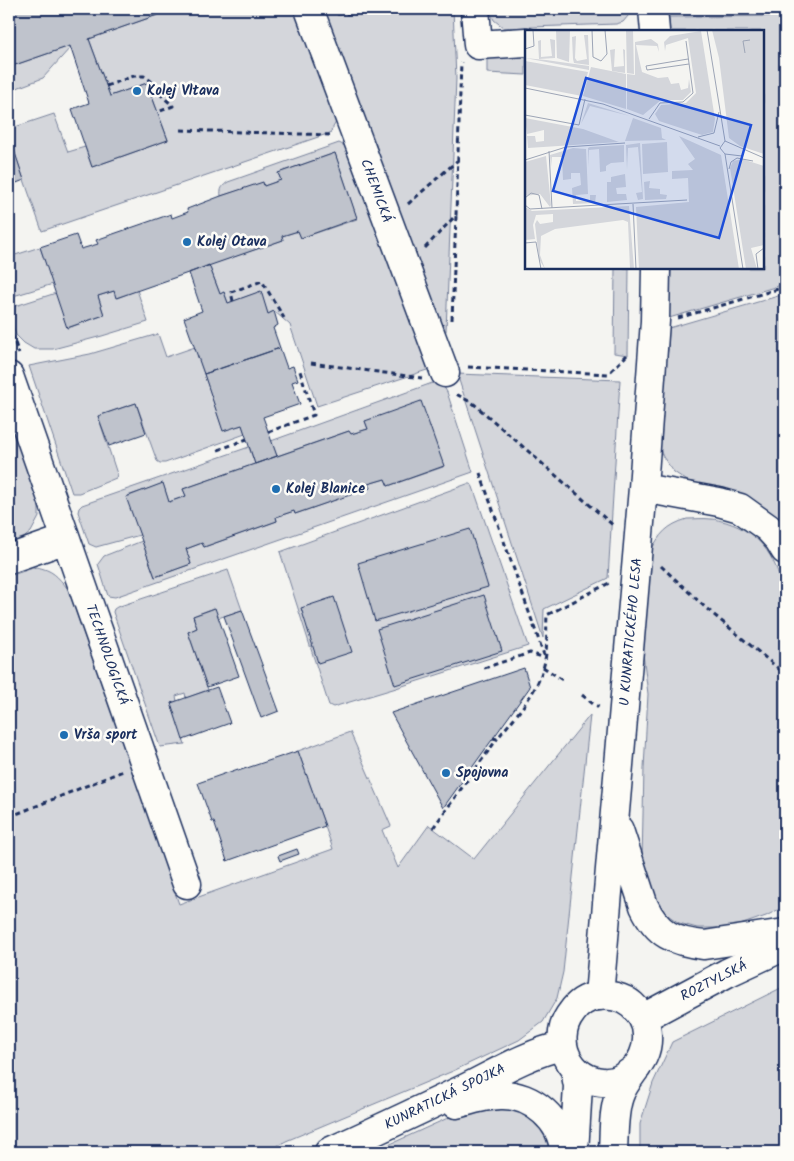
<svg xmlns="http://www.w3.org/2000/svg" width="794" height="1161" font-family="Kalam,sans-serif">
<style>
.green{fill:#d4d6db;stroke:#78829c}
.building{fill:#bfc3cc;stroke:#1b2f5e}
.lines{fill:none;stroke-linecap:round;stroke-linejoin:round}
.minor-casing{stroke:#1b2f5e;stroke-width:31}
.major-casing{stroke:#1b2f5e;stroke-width:31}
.path{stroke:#1b2f5e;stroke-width:3;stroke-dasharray:5 4;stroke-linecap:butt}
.minor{stroke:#fdfcf7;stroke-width:28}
.major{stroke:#fdfcf7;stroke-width:28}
.poi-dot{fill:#1f6fb2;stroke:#fdfcf7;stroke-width:2}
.labels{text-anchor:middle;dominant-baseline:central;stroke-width:5;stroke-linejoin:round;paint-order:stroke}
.poi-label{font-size:14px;font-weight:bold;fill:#1b2f5e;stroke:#fdfcf7;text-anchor:start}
.street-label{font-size:14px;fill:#1b2f5e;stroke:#fdfcf7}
.inset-road{fill:none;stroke:#9da5b6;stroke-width:1}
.view{fill:#1d4ed8;fill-opacity:0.15;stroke:#1d4ed8;stroke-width:2.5}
.inset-edge{fill:none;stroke:#1b2f5e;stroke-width:2.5}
</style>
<rect width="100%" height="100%" fill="#f4f4f1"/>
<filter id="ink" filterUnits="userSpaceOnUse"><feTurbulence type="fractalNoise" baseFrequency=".02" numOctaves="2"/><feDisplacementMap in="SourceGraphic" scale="10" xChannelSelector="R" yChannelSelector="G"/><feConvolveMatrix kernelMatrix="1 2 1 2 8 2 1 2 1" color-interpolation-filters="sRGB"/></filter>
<g filter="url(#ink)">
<path class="green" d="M165 9H179L180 11 188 9H296L338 107 336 122 330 133 42 231 14 151 9 152V129L54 114 68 152 85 147 92 167 168 140 147 83 110 96 89 39 163 13 162 10Z
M323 9H453L456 78 446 331 444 334 389 186 375 142 369 143Z
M518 9H628V16L623 22 616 24 504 28 494 20 490 12Z
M785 16V284L669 318 671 268H763V31H670L669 17Z
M70 46V48L43 78 9 91V67Z
M526 54V75L487 73V56Z
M339 143 347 147 432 365 427 370 317 406 290 325 274 311 268 314 260 292 228 303 224 292 220 294 209 265 283 240 282 236 298 231 301 238 357 219 335 153 278 173 281 180 264 186 263 183 221 196C220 189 222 186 228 182Z
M40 247 53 284 20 294 9 297V257Z
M615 268H629L628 355 614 353Z
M137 290 148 322 102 336 53 349H34L24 343 16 335 9 314 12 307 56 293 68 328 104 315 98 296 114 291 117 298Z
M785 294V527L759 504 730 493 706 488 689 482 674 472 663 457 658 444 663 382 668 350 669 328Z
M158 334 166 357 195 347 223 430 242 425 245 434 165 463H160L157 461 136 403 98 416 117 474 116 478 79 493H72L29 366 90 354Z
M457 374 620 380 608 578 544 609 543 638Z
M435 382 442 384 447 392 473 472 115 597 108 596 98 564 104 556 142 541 155 577 191 564 186 549 202 543 204 547 277 521 276 517 294 511 295 514 369 488 368 484 385 479 388 486 443 467 365 421 368 429 351 434 349 431 277 456 271 441Z
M9 413 39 500V517L31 532 20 541 9 544Z
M249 447 255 464 183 489 186 496 169 502 163 484 127 496 140 535 96 547 89 544 78 512 79 508 82 505Z
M467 484H471L473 487 528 646 393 689 333 707 329 705 326 696 280 552Z
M687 519C695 519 703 518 711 519 716 519 721 521 726 522 764 534 777 561 785 597V906L766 916 740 925 722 928H697L679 923 662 911 654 899 642 862 644 768 648 694 642 646 650 553C659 534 667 525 687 519Z
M36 567C53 570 57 576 68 589L179 904 333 849 298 751 350 732 391 826 382 830 398 868 429 825 474 859 590 715 563 972 557 998 543 1022 519 1040 453 1071 286 1141 266 1152H9V576Z
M228 570 242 610 218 618 214 608 193 616 197 628 188 632 208 690 186 698 185 693 176 696 177 701 171 703 185 744 160 747 113 612 114 609 117 607Z
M785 986V1152H640V1124L653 1083 672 1042Z
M495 1103 536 1119 556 1152H373L461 1112Z"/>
<path class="building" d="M9 9H165L162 10 163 13 89 39 110 96 147 83 168 140 92 167 72 109 89 103 70 46 9 67Z
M14 150 24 180 9 186V152Z
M335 153 357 218 301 238 298 231 282 236 283 240 116 298 114 291 98 296 104 315 67 328 40 247 76 235 81 249 98 244 96 240 171 214 172 218 188 212 187 209 221 196 263 182 264 186 281 180 278 173Z
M209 265 220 294 224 292 228 303 261 291 268 314 274 311 278 325 273 328 280 348 204 374 184 318 202 311 189 273Z
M280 348 287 368 293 366 298 380 292 382 300 404 263 417 277 456 255 464 242 425 223 431 204 374Z
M421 401 444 466 388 486 385 479 368 484 370 488 295 514 294 511 276 517 277 521 204 547 202 543 186 549 191 564 155 577 126 497 163 483 169 502 186 496 183 489 349 431 351 434 368 429 365 421Z
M136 403 146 433 109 446 98 416Z
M470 529 488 587 375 621 358 563Z
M484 595 502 651 395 685 377 629Z
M334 597 352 652 318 663 301 608Z
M215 608 239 676 207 687 188 632 197 628 193 616Z
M242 610 279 711 261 718 224 616Z
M524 668 530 687 443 808 391 713Z
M217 687 230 723 183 740 171 703Z
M298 751 325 826 227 861 214 822H212L198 783 238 769V771Z
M297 849 299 854 280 861 278 856Z"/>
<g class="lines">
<g class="minor-casing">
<path id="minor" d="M309 9 445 373
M475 9 478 45 526 42
M653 9 655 31
M9 376 187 884
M643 488 719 502 740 508 768 528 779 540 785 550
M9 559 66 539
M619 830 644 906C657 934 674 942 704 945L785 933
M599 996 643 488 655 321 656 268"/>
</g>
<g class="major-casing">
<path id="major" d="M643 1018 727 973 785 946
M456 1104C471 1100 486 1095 501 1095 532 1094 563 1121 564 1152
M329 1152C376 1131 422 1109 468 1087 496 1073 532 1052 562 1046
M574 1152 578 1086 575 1070
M613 1152C614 1134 613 1113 619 1096 627 1073 649 1062 647 1035 647 1023 641 1013 632 1005 623 997 609 994 597 996 586 998 578 1003 572 1012 547 1043 575 1090 615 1081 624 1078 630 1073 637 1067"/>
</g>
<path class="path" d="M677 12 785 9
M337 14 429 9
M106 86 134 76H144L151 81 160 94 173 106 158 112
M181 130 331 135
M408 204 458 160
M425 248 456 215 461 62
M233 301 231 292 262 281 284 318
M678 318 785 287
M452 320 456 216
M9 326 19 354
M311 363 422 378
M468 367 608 374 628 354
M457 396 458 395 474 404 615 527
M268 432 314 415 299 368
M218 450 247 439
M480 473 544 655
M661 566 707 609 785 674
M543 667 564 681
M484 668 530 653 545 658
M582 695 597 707 598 705
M493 738 497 739C515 716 537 694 544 665 548 649 546 631 547 615L611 582
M9 817 123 771
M433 828 497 739"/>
<use href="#minor" class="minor"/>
<use href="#major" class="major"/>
</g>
</g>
<g class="poi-dot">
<circle cx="137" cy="91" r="5"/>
<circle cx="187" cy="242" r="5"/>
<circle cx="276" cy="489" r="5"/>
<circle cx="64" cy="735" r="5"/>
<circle cx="446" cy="773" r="5"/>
</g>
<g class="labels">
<g class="poi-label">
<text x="147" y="91">Kolej Vltava</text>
<text x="197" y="242">Kolej Otava</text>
<text x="286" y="489">Kolej Blanice</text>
<text x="74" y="735">Vrša sport</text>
<text x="456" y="773">Spojovna</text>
</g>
<g class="street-label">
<text transform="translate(376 191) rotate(70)">CHEMICKÁ</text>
<text transform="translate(631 632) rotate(-85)">U KUNRATICKÉHO LESA</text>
<text transform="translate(107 655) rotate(71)">TECHNOLOGICKÁ</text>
<text transform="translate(714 981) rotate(-27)">ROZTYLSKÁ</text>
<text transform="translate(445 1097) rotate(-26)">KUNRATICKÁ SPOJKA</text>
</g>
</g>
<g transform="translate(525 30)">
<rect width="239" height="239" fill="#f4f4f1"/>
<path d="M31 0H45L44 32 32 28ZM101 0H108L109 44 102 43ZM187 0H239V124L215 116 204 108 194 28ZM176 1 190 89 188 102 177 105 134 91 130 84 136 75 161 73 171 63 163 8 141 15 140 21 139 12 145 6ZM59 5H63L64 35 49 33 48 29 47 7 51 6 50 28 52 31 62 29ZM25 9 30 10V28L14 29 13 11 16 10V27L27 26ZM126 9 133 14 134 22 132 16 111 15 117 42 133 48 143 47 146 54 154 53 156 60 163 58 164 49 166 62 158 70H136L118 85 102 79V44L110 45V12ZM90 19 89 37 99 36 98 19 100 20V43L87 41 85 20ZM0 28 21 30 64 36V40ZM0 31 63 42 57 66 0 55ZM66 37 101 44V79L58 66ZM63 73 105 86 65 76 56 94ZM0 88 58 99 94 112 3 118 2 106H10L11 112 19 111V100L2 104ZM108 88 136 98 137 108 141 110 100 111ZM154 106 196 125 214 239H114L111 177 164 172 163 148 147 149V141L168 140 163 134 170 129ZM142 112 143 142 118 144 117 114ZM115 113 118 169 113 170 111 163 117 162 113 117 103 118 102 140 101 115ZM99 115V132L86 133 81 136V141L75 142 74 119 64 120V137L63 118 65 117ZM48 118 61 119 63 164 51 165V171L65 170V165H71L70 173 48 174 47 158 56 155 55 143H46V149L38 150 37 127H27L26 137 25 125ZM21 126 26 175 25 177 15 164 0 166V132ZM217 129 239 136V215L226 218 232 239H221L205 138 208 131ZM100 144 101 157 91 158 92 164H101L102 170 82 172V152H86V147ZM125 151 124 158 135 159V164L142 165 141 169 120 170 119 152ZM104 176 109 239H105L103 192 98 190 30 199 16 206 15 225 20 239 14 229 10 194 12 190 15 194 28 192V184L11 185 8 195 10 209 0 210V177L7 181Z" fill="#d4d6db"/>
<path class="inset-road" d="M67 0 68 27 76 31 82 24 80 0M182 0 200 111M0 19 9 16 8 0M220 23 218 11 225 10M163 29 121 36 122 40 164 34M0 58 78 74 195 116M0 85 54 95 60 69M124 89 135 73 158 72 168 63 161 11M173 107 189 103 194 82M200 111 239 128M200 111 195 118 200 124M24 121 27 178M200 124 218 239M200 124 217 126M0 130 41 117 100 113M204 139 206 132 212 128 228 131M0 168 6 163 14 165 17 179M108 174 111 239M0 175 5 179 162 170M0 213 11 212 16 239M233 239 231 224 239 218"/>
<path class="view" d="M61 48 226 95 194 208 28 161Z"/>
<rect width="239" height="239" class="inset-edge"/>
</g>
<rect width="794" height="1161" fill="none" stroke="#fdfcf7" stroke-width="30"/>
<rect x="15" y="15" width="764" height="1131" fill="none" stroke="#1b2f5e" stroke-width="2" filter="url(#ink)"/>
</svg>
